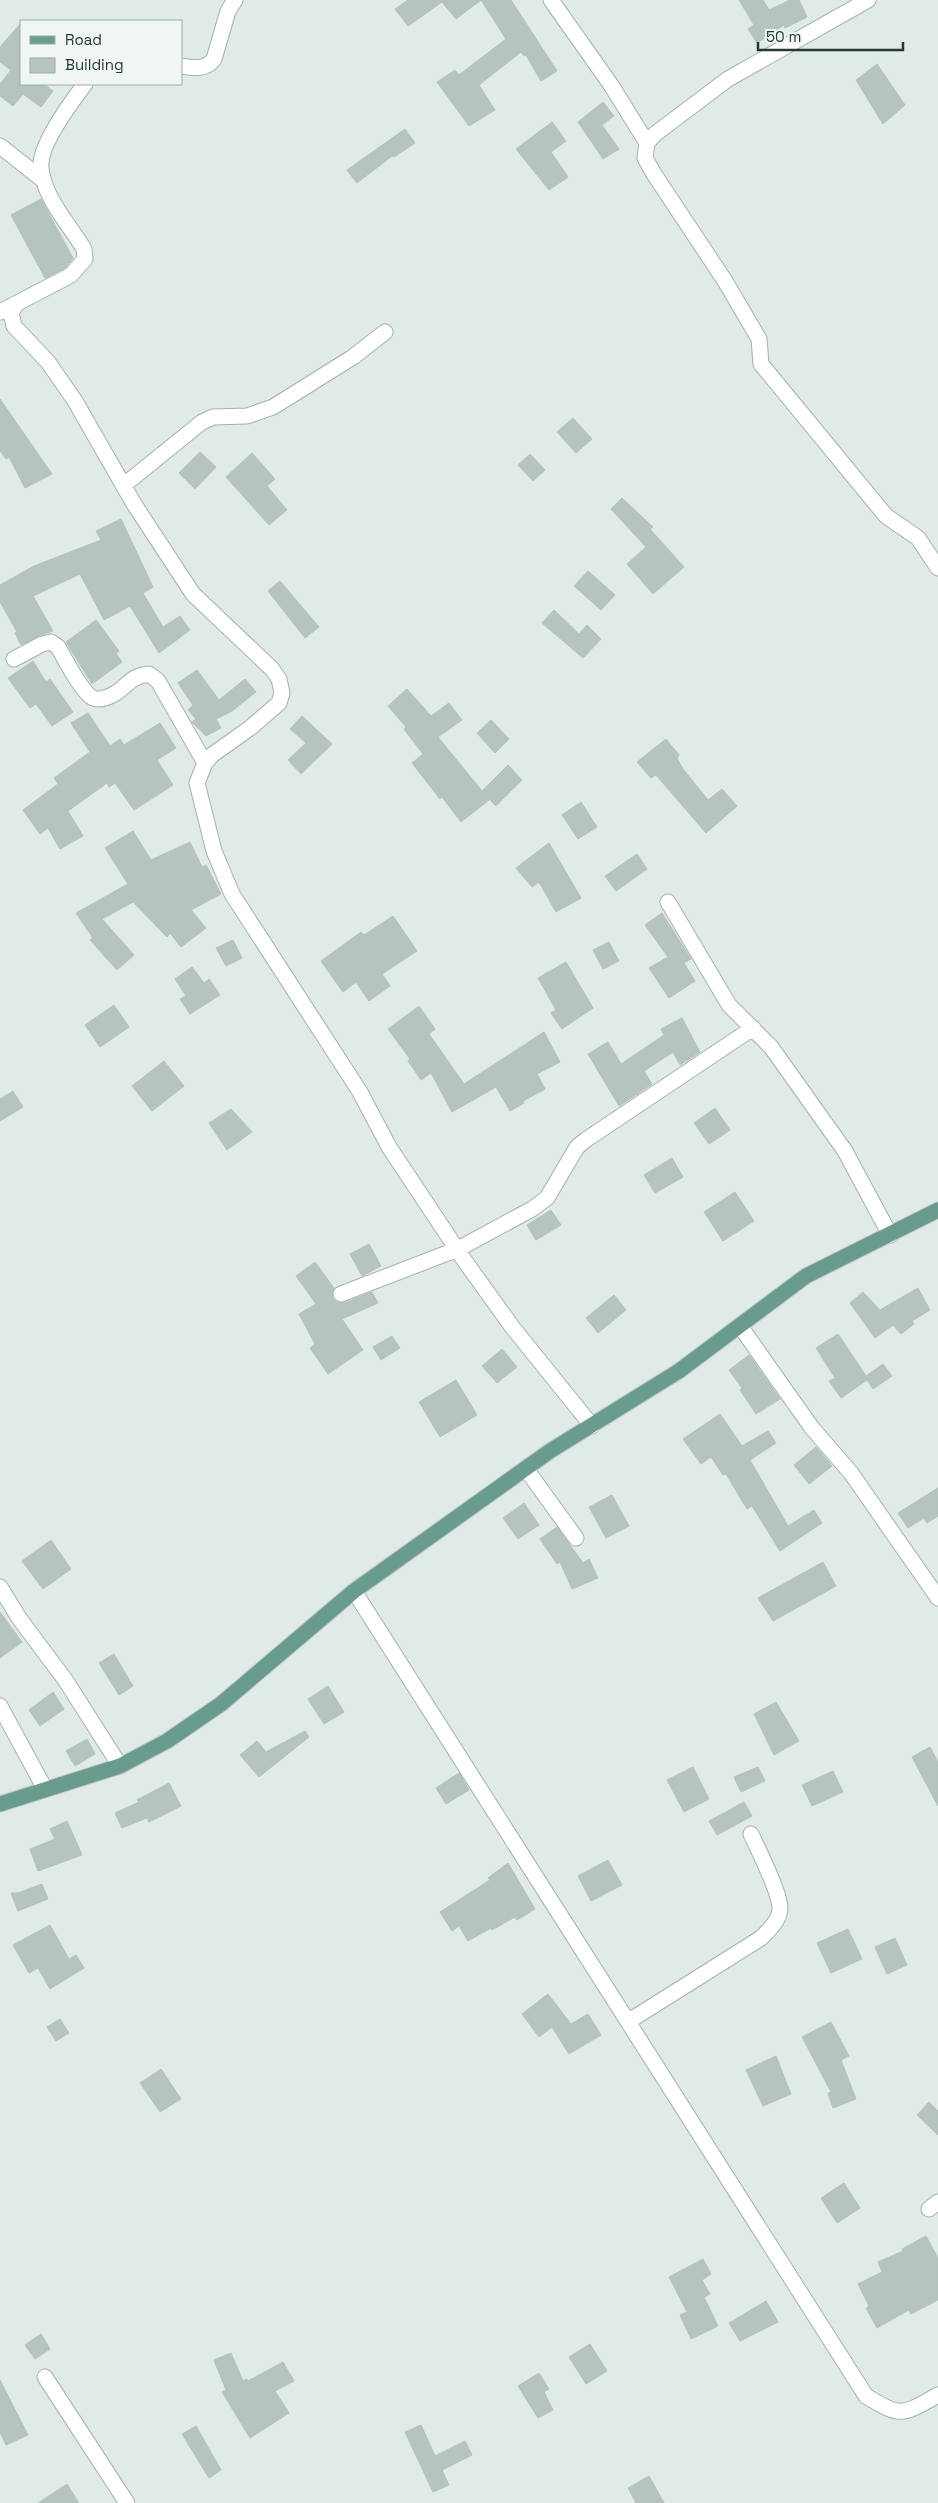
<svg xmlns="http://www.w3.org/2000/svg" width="938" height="2503" font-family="'Space Grotesk',sans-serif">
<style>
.building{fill:#b6c4be;stroke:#b3c2bc}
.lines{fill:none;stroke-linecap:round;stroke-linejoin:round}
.minor-casing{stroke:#a4b1ad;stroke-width:17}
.major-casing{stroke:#c1c7c6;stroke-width:17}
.minor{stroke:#fff;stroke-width:15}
.major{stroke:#699b8e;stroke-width:15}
</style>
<rect width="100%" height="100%" fill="#e0eae6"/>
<path class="building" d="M408 0H511L557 71 541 81 526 55 524 56 521 52 479 85 495 110 469 126 437 82 455 70 459 75 506 39 481 0 456 19 442 2 408 26 395 9Z
M739 0H763L769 10 790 0H799L807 17 785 28 784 25 757 43 748 29 754 25Z
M21 23V84H44L53 91 41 107 23 94 13 106 0 96V84L11 70 0 62V47Z
M877 64 905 105 883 124 856 80Z
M603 102 614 116 602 125 619 149 603 159 578 122Z
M552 122 566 141 551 152 568 177 549 190 516 149Z
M405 129 415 143 394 157 392 156 357 183 347 170Z
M41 199 73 258 65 268 45 278 11 215Z
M0 399 52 474 25 488 9 457 6 459 0 451Z
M573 418 592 439 576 453 557 432Z
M200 452 216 467 195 489 179 473Z
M252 453 275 479 267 486 287 510 269 525 226 477Z
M530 454 545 470 533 481 518 465Z
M622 498 653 527 650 529 684 567 653 594 627 564 646 547 611 509Z
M121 519 153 587 143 593 163 627 180 616 190 630 159 653 130 606 104 620 80 574 33 596 53 631 38 636 21 645 15 633 17 632 0 602V585L34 566 101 540 96 531Z
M588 571 615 595 601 610 574 586Z
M280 581 319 627 305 638 268 591Z
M554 610 579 634 587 625 601 639 583 658 542 623Z
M96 620 119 651 116 653 122 662 92 684 66 642Z
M33 661 46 682 50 679 73 712 52 726 36 704 30 708 8 678Z
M197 670 219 700 245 679 256 692 232 711 216 719 221 728 206 736 192 722 196 719 188 710 193 705 178 683Z
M407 689 431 716 449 703 462 720 438 737 482 791 508 765 522 780 496 806 483 793 489 800 461 822 442 797 440 799 412 763 423 754 404 729 406 727 388 706Z
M88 713 110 746 120 739 124 745 160 723 176 748 157 760 173 785 134 810 115 783 109 787 107 783 68 811 83 836 60 849 48 828 40 834 23 810 58 784 54 778 90 752 71 723Z
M302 716 332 744 301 774 288 760 306 743 290 729Z
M491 720 509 739 495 753 477 733Z
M666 739 679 755 677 758 683 769 708 800 722 789 737 806 706 833 656 775 651 778 637 762Z
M581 802 597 827 578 839 562 815Z
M133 831 151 860 190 842 202 867 206 865 221 894 191 910 206 928 181 947 170 933 167 937 133 902 102 919 134 955 117 970 90 940 93 938 76 913 128 884 105 848Z
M549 843 581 898 556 912 539 882 532 887 516 868Z
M637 854 647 869 616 891 605 876Z
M662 913 691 959 684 963 695 981 669 998 649 968 668 957 645 925Z
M393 916 417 951 382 974 390 986 369 1001 356 982 343 992 321 961 361 932 364 935Z
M233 940 242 958 226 966 216 948Z
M609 942 619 961 603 969 593 950Z
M566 962 593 1008 562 1029 551 1013 556 1010 538 978Z
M192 967 204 983 209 979 220 995 190 1014 180 999 186 996 175 979Z
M114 1005 129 1027 100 1047 85 1025Z
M419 1006 435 1029 429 1034 464 1084 544 1032 560 1062 537 1074 545 1089 523 1101 524 1103 510 1111 496 1087 452 1112 431 1073 421 1080 408 1061 410 1059 388 1029Z
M682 1018 700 1052 680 1065 673 1052 644 1071 652 1084 619 1106 588 1054 608 1042 621 1064 664 1035 661 1029Z
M164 1061 184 1086 152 1111 132 1086Z
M13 1091 23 1107 0 1121V1099Z
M715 1108 730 1130 709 1144 694 1123Z
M231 1109 252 1132 227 1150 209 1123Z
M672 1158 683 1177 655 1193 644 1175Z
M735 1192 754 1221 723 1241 704 1212Z
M551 1210 561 1225 536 1240 527 1225Z
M369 1244 381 1266 362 1276 350 1254Z
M315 1262 334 1288 332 1297 336 1302 344 1303 372 1292 378 1303 342 1319 363 1350 328 1374 310 1348 315 1344 299 1314 316 1304 296 1276Z
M918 1288 930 1310 912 1321 914 1324 901 1334 893 1325 875 1338 850 1303 863 1292 880 1310Z
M614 1295 626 1310 598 1333 586 1318Z
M838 1334 866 1376 883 1364 892 1376 873 1389 867 1380 841 1398 829 1381 835 1378 816 1348Z
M392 1336 400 1348 381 1360 373 1347Z
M502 1349 517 1367 497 1383 482 1366Z
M749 1355 780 1399 756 1414 740 1390 742 1388 729 1370Z
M456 1380 477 1415 440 1437 419 1402Z
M720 1414 742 1446 768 1431 776 1443 750 1460 788 1526 814 1510 822 1523 780 1551 752 1506 747 1509 726 1474 723 1475 711 1457 701 1464 683 1439Z
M816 1447 832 1466 809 1484 794 1465Z
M938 1488V1516L927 1523 924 1518 908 1528 898 1513Z
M612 1495 629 1526 606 1538 589 1507Z
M524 1503 539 1525 518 1539 503 1518Z
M557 1527 583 1563 589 1559 598 1578 572 1589 560 1562 557 1564 540 1539Z
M51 1540 71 1569 43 1589 22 1561Z
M823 1562 836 1586 773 1621 758 1598Z
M0 1612 22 1642 0 1658Z
M114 1654 133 1686 119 1695 99 1663Z
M328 1686 344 1712 324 1724 308 1699Z
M53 1692 64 1709 40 1726 29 1710Z
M776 1702 799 1741 774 1755 754 1714Z
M305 1731 309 1737 259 1777 240 1755 257 1741 266 1752Z
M87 1739 95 1754 75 1766 66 1751Z
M930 1747 938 1762V1806L912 1757Z
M693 1767 709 1799 684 1812 667 1780Z
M758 1767 765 1781 741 1792 734 1777Z
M833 1771 843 1792 812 1806 802 1785Z
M459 1773 469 1790 446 1804 436 1788Z
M169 1783 181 1806 149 1822 147 1818 122 1828 115 1813 139 1802 137 1800Z
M744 1802 752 1816 717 1835 709 1821Z
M67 1821 82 1855 38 1871 30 1849 55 1839 50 1829Z
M608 1860 622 1885 591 1901 578 1876Z
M508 1863 535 1909 517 1920 515 1917 492 1930 491 1928 468 1941 459 1926 452 1931 440 1912 490 1880 488 1878Z
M42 1884 48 1899 18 1911 11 1893H18Z
M50 1925 69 1959 76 1955 84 1968 50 1989 38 1968 29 1973 13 1945Z
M848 1929 862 1959 831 1973 817 1943Z
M895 1938 907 1965 887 1974 875 1947Z
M548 1994 571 2024 588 2014 601 2035 569 2054 552 2027 539 2037 522 2014Z
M60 2019 69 2033 56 2041 47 2027Z
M831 2022 849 2056 841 2060 856 2099 833 2108 828 2093 831 2092 802 2037Z
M776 2056 791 2094 763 2106 746 2070Z
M161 2069 181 2099 160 2112 140 2083Z
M929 2102 938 2111V2135L917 2115Z
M844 2183 860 2208 837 2223 821 2198Z
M926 2236 938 2258V2300L911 2314 909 2310 877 2328 866 2308 869 2306 858 2284 882 2272 878 2262 903 2251 902 2249Z
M703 2259 711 2274 702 2280 710 2294 704 2297 718 2326 691 2339 680 2315 687 2312 669 2277Z
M766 2301 778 2322 740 2341 729 2323Z
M41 2334 50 2349 35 2359 25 2345Z
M590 2344 607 2371 586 2384 569 2357Z
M231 2353 243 2381 247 2379 248 2381 283 2362 294 2381 275 2391 289 2413 250 2438 222 2392 226 2390 214 2360Z
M539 2373 549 2389 544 2392 553 2410 538 2418 518 2386Z
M0 2380 28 2435 6 2445 0 2432Z
M421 2425 435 2456 465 2441 472 2455 442 2470 449 2485 433 2492 405 2432Z
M196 2426 221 2470 209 2478 182 2434Z
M649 2476 664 2503H636L628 2488Z
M67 2484 79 2503H38Z"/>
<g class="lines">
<g class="minor-casing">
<path id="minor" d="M551 0 611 85 647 143 655 134 728 79 868 0
M181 66C194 68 206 70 214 59L228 11 235 0
M647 143 645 158 654 174 725 281 759 339 761 364 886 516 918 538 938 568
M0 146 43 180
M17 303 11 313 14 326 48 362 75 401 134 504 193 594 272 669 279 679 282 693 279 703 250 728 212 755 205 763 197 783 214 851 232 894 360 1092 389 1147 464 1260 513 1328 592 1426
M0 312 71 275 85 259 84 249C69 224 44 198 41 168 38 146 72 101 85 84
M124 485 202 422 213 417 247 416 273 407 353 357 385 332
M14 659 42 644 51 642 58 647C65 659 82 693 93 698 100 701 109 697 116 693 129 684 131 676 149 674L158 681 205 763
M668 902 729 1005 771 1047 845 1151 890 1235
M341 1294 458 1249 532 1209 547 1198 577 1147 587 1139 753 1028
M740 1326 812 1428 851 1473 938 1598
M526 1469 576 1538
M0 1587 19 1618 66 1681 120 1766
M354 1591 866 2396C902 2418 902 2415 938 2395
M0 1706 45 1789
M629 2021 761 1938C769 1930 780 1920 780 1908 780 1893 758 1849 751 1834
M929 2209 938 2202
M45 2377 127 2503"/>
</g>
<g class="major-casing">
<path id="major" d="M0 1804 120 1766 167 1741 221 1704 354 1591 550 1451 679 1371 806 1276 938 1210"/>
</g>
<use href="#minor" class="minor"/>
<use href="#major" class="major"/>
</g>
<rect x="20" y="20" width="162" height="65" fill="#f0f7f3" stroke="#9eaba6"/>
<rect x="30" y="36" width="25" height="8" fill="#699b8e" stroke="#9eaba6"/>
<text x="65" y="45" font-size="15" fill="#233833">Road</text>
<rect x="30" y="58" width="25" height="15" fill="#b6c4be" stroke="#9eaba6"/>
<text x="65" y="70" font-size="15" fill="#233833">Building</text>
<path d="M758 42v8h145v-8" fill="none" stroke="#233833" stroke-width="2.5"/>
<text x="766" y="42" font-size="15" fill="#233833" stroke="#f0f7f3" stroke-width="4" paint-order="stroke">50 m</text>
</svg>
